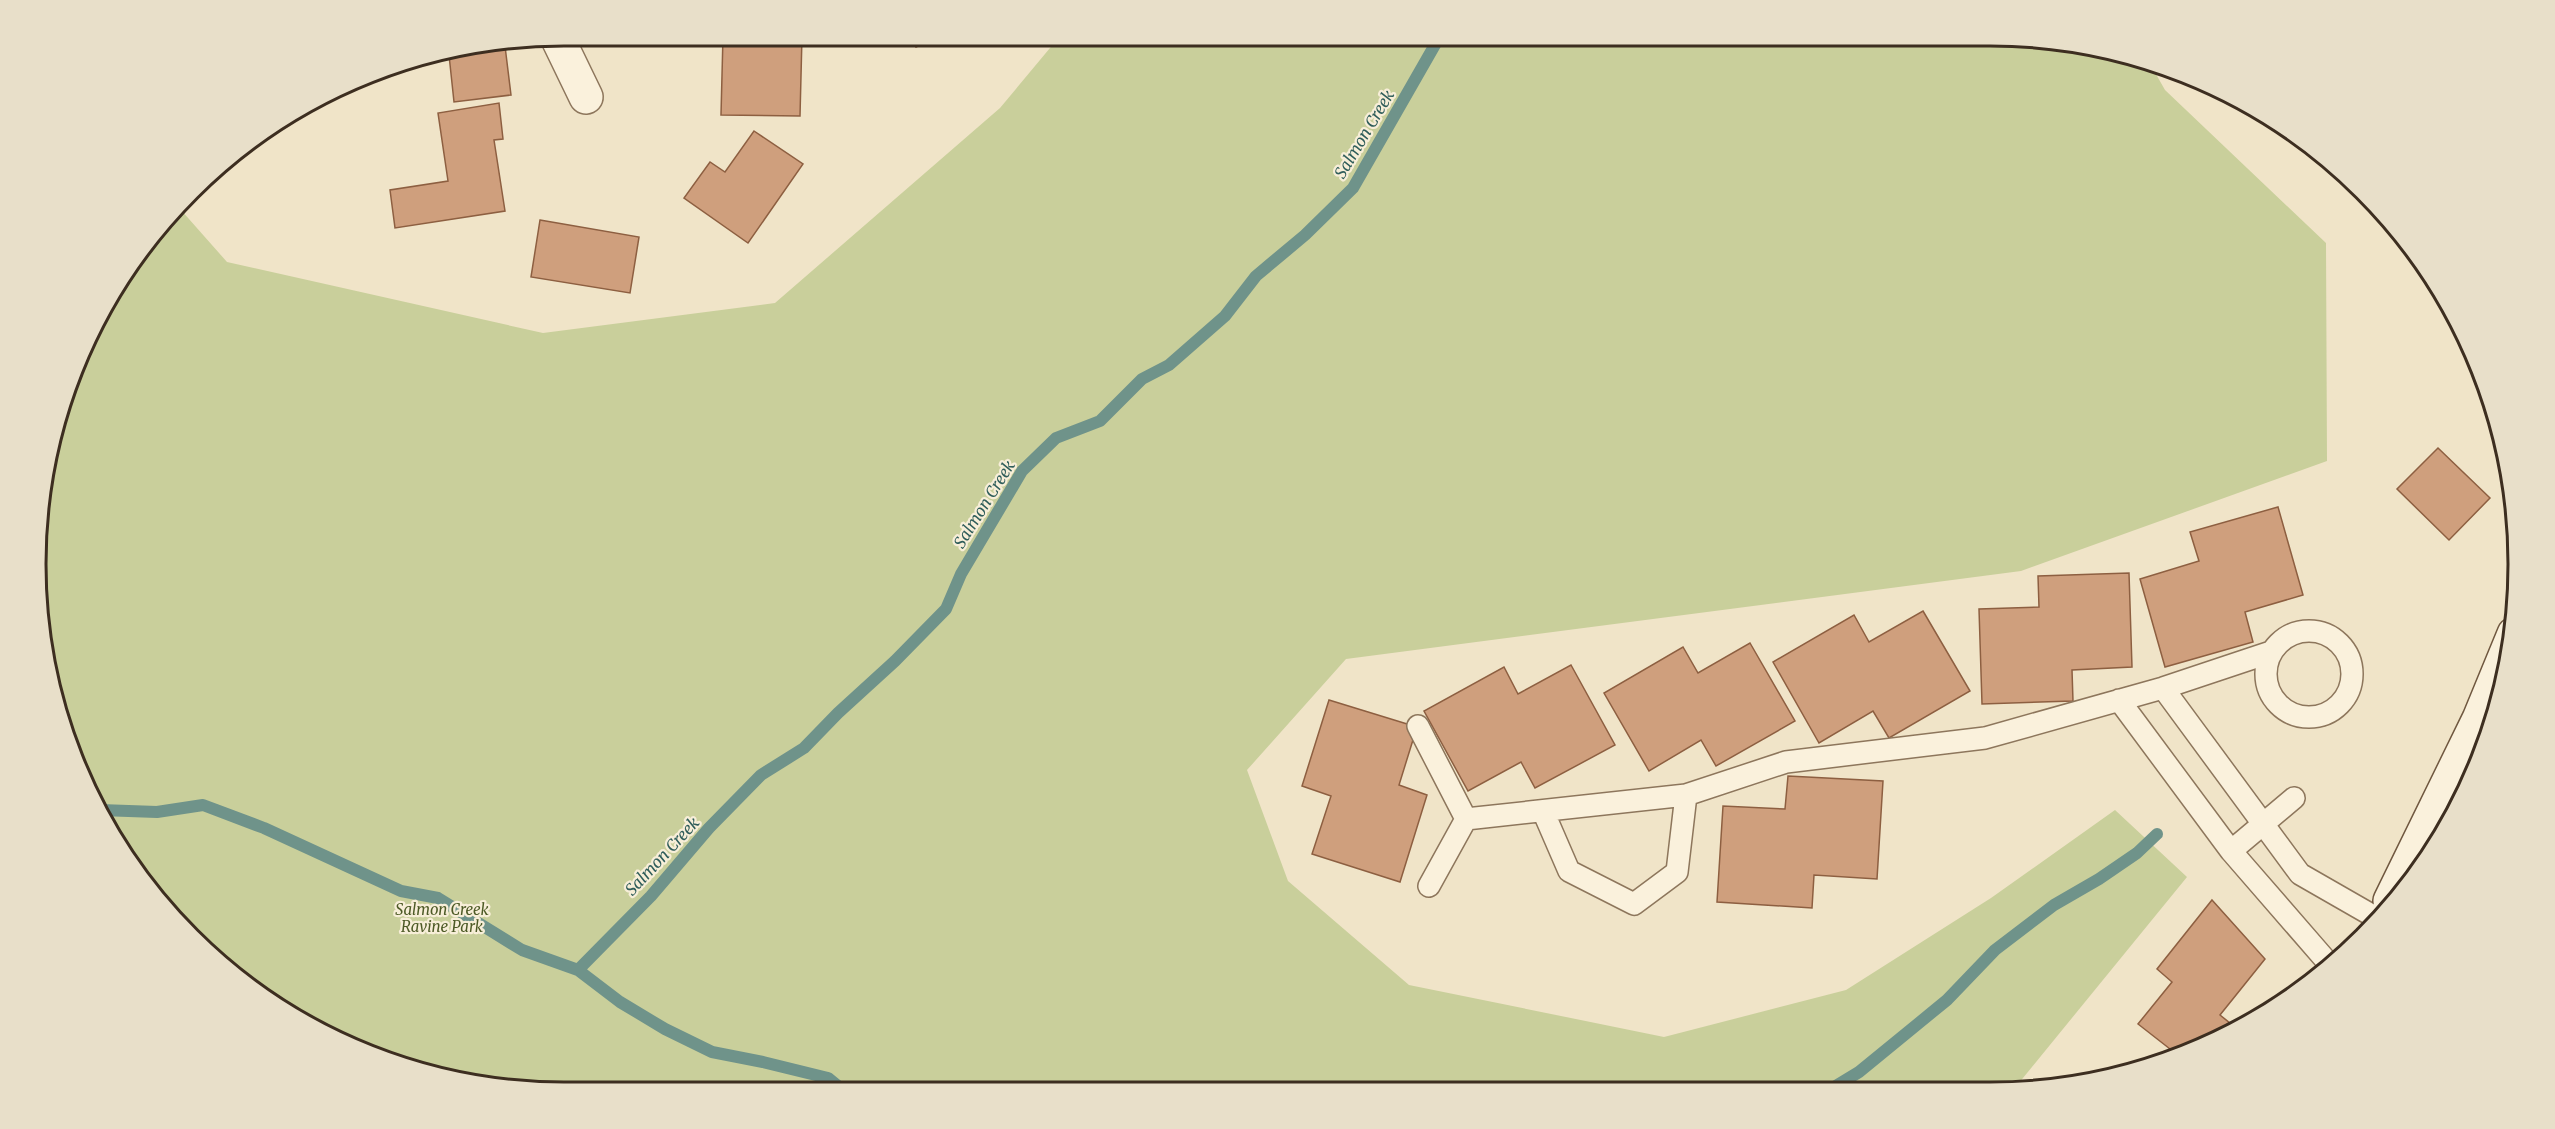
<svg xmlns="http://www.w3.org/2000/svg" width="2555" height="1129" font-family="Merriweather,serif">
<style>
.green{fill:#c9cf9b}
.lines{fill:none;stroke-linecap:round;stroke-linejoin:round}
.stream{stroke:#6f938a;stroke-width:12}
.building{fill:#cf9f7d;stroke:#8d5f41;stroke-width:1.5}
.service-casing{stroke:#8d765c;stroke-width:24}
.minor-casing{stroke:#8d765c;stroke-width:36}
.secondary-casing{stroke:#6f573f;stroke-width:36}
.service{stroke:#faf1dc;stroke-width:21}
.minor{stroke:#faf1dc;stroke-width:33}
.secondary{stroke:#faf1dc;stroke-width:33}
.labels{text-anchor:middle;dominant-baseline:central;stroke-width:4.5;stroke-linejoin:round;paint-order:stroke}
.park-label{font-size:15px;font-style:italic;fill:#4d5a26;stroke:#f7eed8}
.water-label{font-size:16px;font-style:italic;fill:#2f5d5a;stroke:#f7eed8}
.rim{fill:none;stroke:#3d2e20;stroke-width:3}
</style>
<rect width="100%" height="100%" fill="#f0e4c8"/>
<path class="green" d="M1060 36H1991L2149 62 2165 90 2326 243 2327 461 2021 571 1346 659 1247 770 1288 881 1409 985 1664 1037 1846 990 1991 898 2115 810 2187 877 2014 1089 565 1093 394 1065 243 984 167 913 107 829 46 667 36 564 46 462 107 301 181 210 227 262 543 333 775 303 1000 108Z"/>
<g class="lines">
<path class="stream" d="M100 810 157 812 203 805 264 828 401 891 438 898 522 950 578 970 620 1002 665 1029 712 1052 763 1062 828 1078 845 1092
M578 970 651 896 709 828 761 775 804 748 838 713 895 661 946 609 961 574 1022 471 1056 438 1100 421 1142 379 1169 365 1225 316 1256 276 1305 235 1353 188 1440 36
M1831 1089 1859 1072 1947 1000 1995 950 2054 905 2099 879 2137 853 2157 834"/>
</g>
<path class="building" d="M723 36H802L800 116 721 115Z
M906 36H939L916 47Z
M505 46 511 95 454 102 449 55Z
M499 103 503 139 494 140 505 211 395 228 390 190 448 181 438 113Z
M754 131 803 164 748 243 684 198 710 162 725 172Z
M540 220 639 237 630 293 531 277Z
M2438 448 2490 498 2449 540 2397 489Z
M2278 507 2303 595 2245 612 2253 642 2165 667 2140 579 2199 561 2190 532Z
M2129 573 2132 667 2072 670 2073 701 1982 704 1979 609 2039 607 2038 576Z
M1923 611 1970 691 1889 738 1873 711 1819 743 1773 662 1854 615 1869 642Z
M1750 643 1795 721 1716 766 1701 740 1649 771 1604 693 1683 647 1698 673Z
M1571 665 1615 745 1535 788 1521 762 1468 791 1424 711 1504 667 1518 694Z
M1329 700 1417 727 1399 785 1427 795 1400 882 1312 854 1331 796 1302 786Z
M1788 776 1883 781 1877 879 1814 875 1812 908 1717 902 1723 806 1785 809Z
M2212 900 2265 959 2220 1015 2236 1028 2193 1053 2179 1056 2138 1024 2172 982 2157 969Z"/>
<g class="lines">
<g class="service-casing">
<path id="service" d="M2266 674a43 43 0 1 1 86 0a43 43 0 1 1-86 0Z
M2163 688 2300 874 2375 917
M2119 700 2231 851 2330 965
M1418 726 1466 819 1429 886
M1543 811 1569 871 1634 904 1677 872 1686 795
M1466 819 1686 795 1786 762 1985 738 2163 688 2271 652
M2231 851 2294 798"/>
</g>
<g class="minor-casing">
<path id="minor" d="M557 37 586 97"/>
</g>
<g class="secondary-casing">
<path id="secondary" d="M2390 901 2479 719 2514 634"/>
</g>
<use href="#service" class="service"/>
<use href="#minor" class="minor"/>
<use href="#secondary" class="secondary"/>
</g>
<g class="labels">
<g class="park-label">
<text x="442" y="909">Salmon Creek<tspan x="442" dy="17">Ravine Park</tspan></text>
</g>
<g class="water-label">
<text transform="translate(1364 134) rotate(-59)">Salmon Creek</text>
<text transform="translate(984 504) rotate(-58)">Salmon Creek</text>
<text transform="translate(662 856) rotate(-47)">Salmon Creek</text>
</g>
</g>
<path d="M0 0H2555V1129H0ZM564 46H1990A518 518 0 0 1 2508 564V564A518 518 0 0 1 1990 1082H564A518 518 0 0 1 46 564V564A518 518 0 0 1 564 46Z" fill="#e8dfc9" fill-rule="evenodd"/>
<path class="rim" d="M564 46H1990A518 518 0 0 1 2508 564V564A518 518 0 0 1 1990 1082H564A518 518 0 0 1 46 564V564A518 518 0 0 1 564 46Z"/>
</svg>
